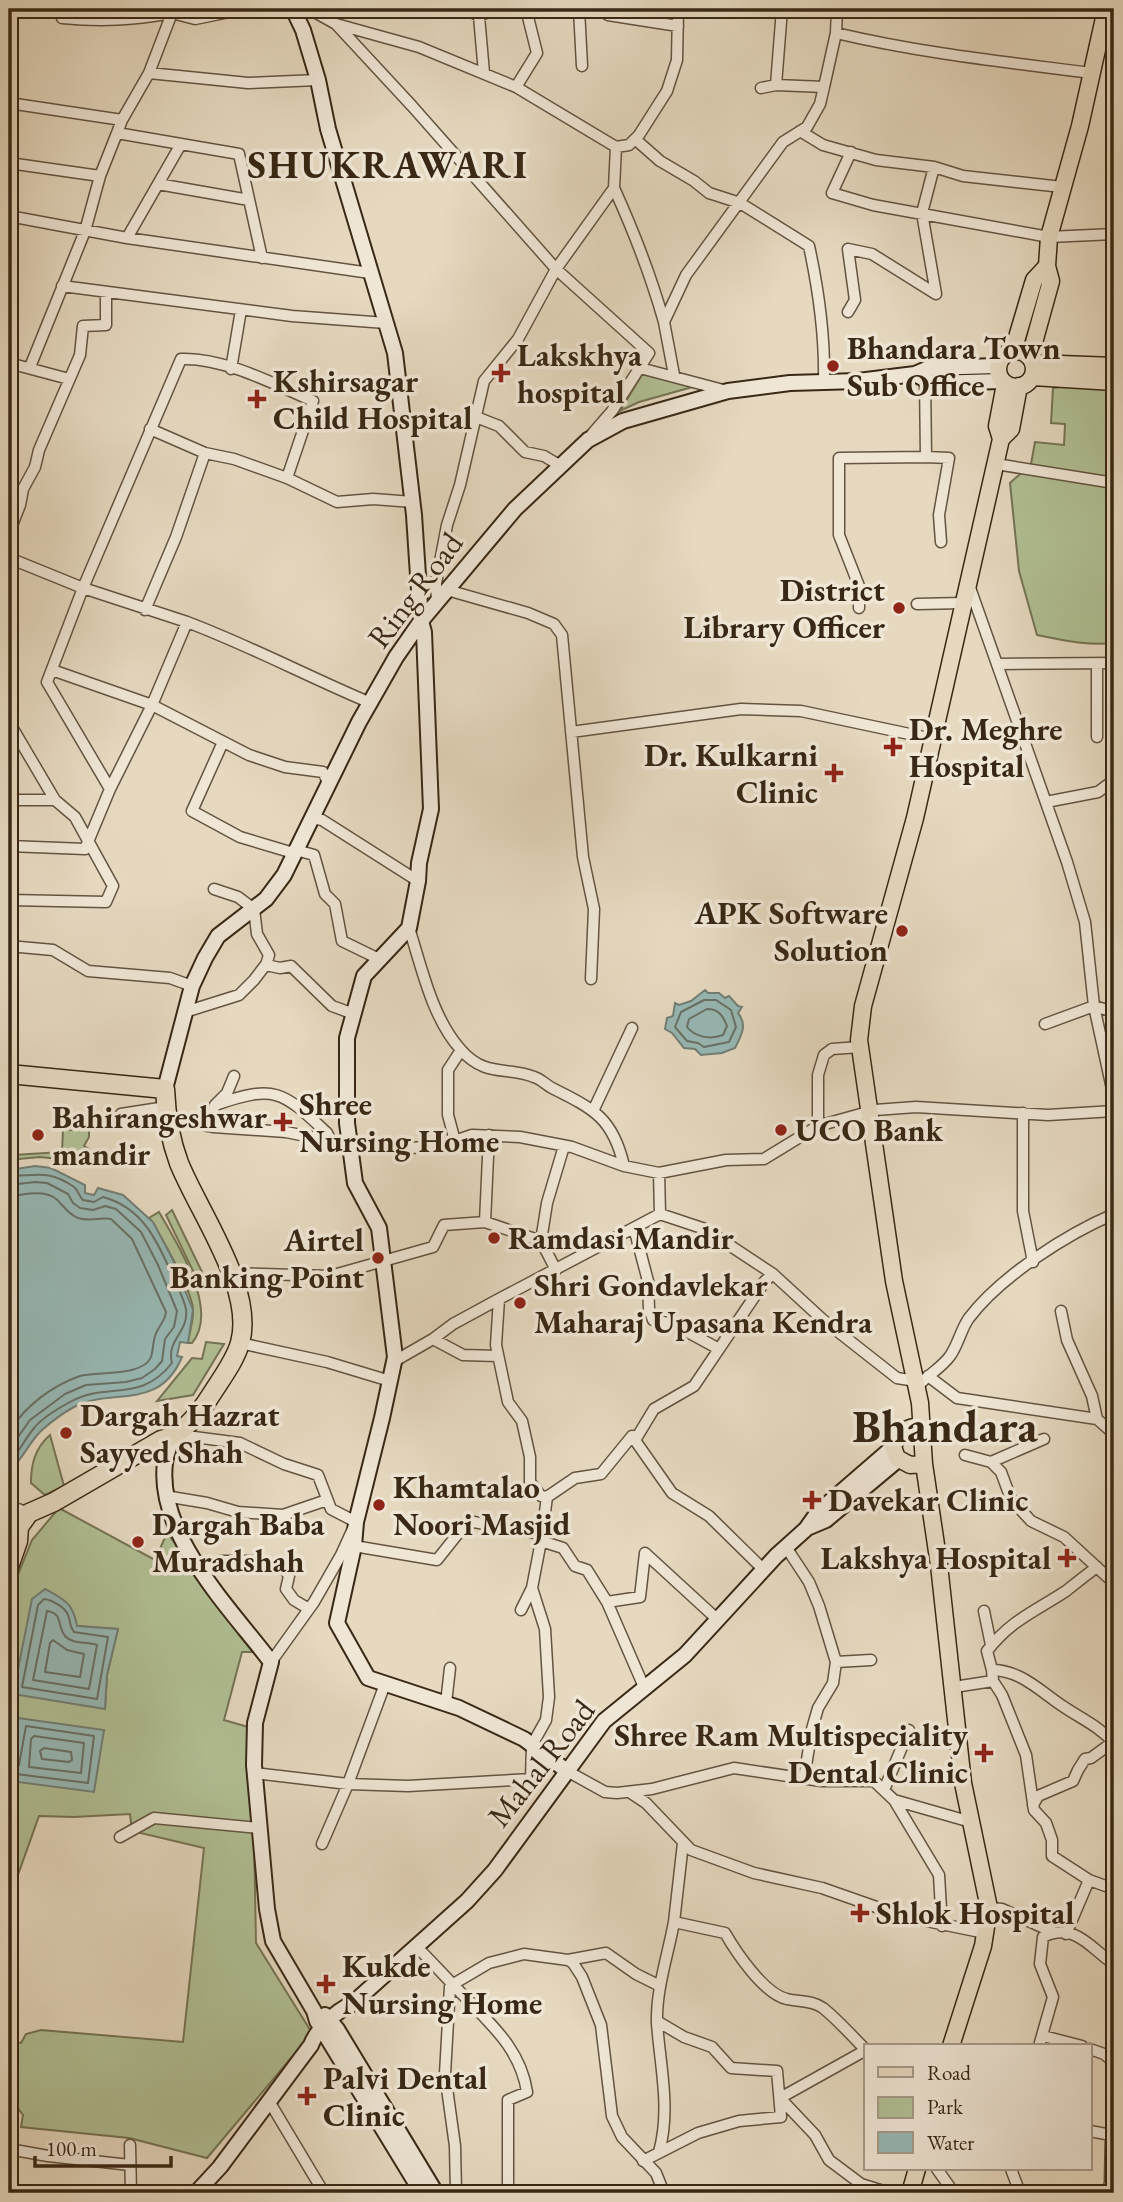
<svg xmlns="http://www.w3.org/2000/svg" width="1123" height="2202" font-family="'EB Garamond',serif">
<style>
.green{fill:#b1c095;stroke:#757455;stroke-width:2;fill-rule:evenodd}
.water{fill:#97b9b6;stroke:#717f76;stroke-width:2}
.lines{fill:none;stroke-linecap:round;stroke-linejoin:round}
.shore{stroke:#687066;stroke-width:2}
.street-casing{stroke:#645440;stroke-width:13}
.secondary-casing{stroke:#392815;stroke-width:18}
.primary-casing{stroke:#392815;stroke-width:19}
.highway-casing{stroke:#392815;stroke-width:21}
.street{stroke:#efe6d6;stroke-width:10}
.secondary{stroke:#efe6d6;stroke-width:14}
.primary{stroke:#e6d9c0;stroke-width:16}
.highway{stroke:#e6d9c0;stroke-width:18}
.poi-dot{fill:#8f2418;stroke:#efe6d6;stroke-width:2.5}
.labels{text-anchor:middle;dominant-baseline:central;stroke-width:7;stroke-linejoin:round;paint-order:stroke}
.poi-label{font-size:32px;font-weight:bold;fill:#392815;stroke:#efe6d6;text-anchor:start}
.street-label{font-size:32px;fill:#392815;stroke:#efe6d6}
.district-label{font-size:38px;font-weight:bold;letter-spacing:2px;fill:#392815;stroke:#efe6d6}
.town-label{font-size:46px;font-weight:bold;fill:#392815;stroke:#efe6d6}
</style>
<rect width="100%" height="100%" fill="#e6d9c0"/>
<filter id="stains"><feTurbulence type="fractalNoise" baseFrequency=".00286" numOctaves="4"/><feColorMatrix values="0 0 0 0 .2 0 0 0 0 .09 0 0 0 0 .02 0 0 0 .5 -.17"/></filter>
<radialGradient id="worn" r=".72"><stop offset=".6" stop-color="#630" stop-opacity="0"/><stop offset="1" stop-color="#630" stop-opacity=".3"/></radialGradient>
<path class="green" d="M643 373 696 386 639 402 620 411Z
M1076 385 1114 388V643C1088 646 1062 640 1037 635L1019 571 1010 483 1031 464 1035 442 1064 445 1065 424 1051 423 1053 388Z
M63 1130H89V1137L84 1146 89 1149 86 1154 90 1158 89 1162H84L73 1151 67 1157 60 1154 58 1159 40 1157 9 1160V1143L12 1142 13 1155 62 1152Z
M172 1210 203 1274 196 1277 166 1215Z
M159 1212C177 1243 220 1310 192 1343H188C189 1333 194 1320 193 1309 191 1289 164 1242 153 1223L149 1218Z
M206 1342 224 1344 193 1395 157 1401 192 1358 202 1359Z
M50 1435 64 1486 45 1495 31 1483C31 1464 35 1448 50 1435Z
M59 1508 155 1560 167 1533 259 1652H242L224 1720 252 1728 256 1943 312 2033 207 2158 129 2138 21 2127 23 2115 9 2097V2041L21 2043 26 2034 41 2030 183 2042 204 1848 132 1831 130 1814 74 1817 39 1816 9 1900V1597L32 1540ZM77 1626 118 1629 107 1675 105 1708Z"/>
<path class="water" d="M705 990 708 993H719L725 998 729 996 738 1006 742 1007 738 1013C748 1025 741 1036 735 1048L722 1053 701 1055 695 1049 684 1048 672 1033 665 1029 667 1018 673 1016 675 1003 679 1005 691 1001Z
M35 1166 51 1168 85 1185V1193L94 1195 98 1188 123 1195 153 1222 172 1258 193 1310 188 1343 180 1342 177 1356 182 1357C159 1412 112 1387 74 1407 63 1413 51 1422 42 1430 30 1441 24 1457 12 1468H9V1170Z
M45 1589C65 1600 73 1603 77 1626L118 1629 107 1675 105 1709 13 1694 32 1599Z
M18 1718 104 1730 94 1792 10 1781Z"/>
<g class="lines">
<path class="shore" d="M704 1000H716L731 1010 736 1027 729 1042 704 1047 698 1043 687 1041 675 1027 681 1012Z
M707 1009C719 1009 723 1016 727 1026L723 1035C710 1040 695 1037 687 1027L689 1019Z
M9 1176C36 1176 48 1169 74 1187 79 1191 78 1195 83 1200L94 1202 103 1197C144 1208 158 1243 174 1279 178 1288 184 1299 186 1309 189 1333 166 1339 172 1363 140 1404 107 1381 70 1402 59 1408 43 1417 35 1427 25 1438 20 1452 9 1461
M9 1185 35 1182 47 1183 68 1194 73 1203 80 1208 93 1210 105 1206 116 1209 141 1232 158 1265 177 1311 174 1327 165 1339 162 1361 155 1369 142 1378 126 1382 86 1385 65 1394 30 1420 9 1450
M9 1196C27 1195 48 1187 61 1204 67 1210 70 1215 78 1218 90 1222 100 1217 111 1219L132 1239 166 1312C165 1322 158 1326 155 1336 153 1342 153 1351 151 1357 143 1377 97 1371 80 1376 51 1386 26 1406 9 1431
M44 1599C52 1600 65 1607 68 1615 71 1622 69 1626 74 1632L108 1637 97 1699 22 1687 38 1605Z
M47 1611C63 1613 57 1626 65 1636 73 1645 88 1641 97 1645L89 1689 33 1680Z
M53 1640 67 1650 84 1654 80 1677 45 1672 50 1643Z
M26 1726 94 1736 88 1783 16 1774 15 1771 19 1765Z
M34 1736 84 1743 81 1773 29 1767 31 1739Z
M44 1748 71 1752 72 1760 69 1762 42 1759 40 1751Z"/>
<g class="street-casing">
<path id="street" d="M64 9 62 18C103 22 131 20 172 13V10
M309 9 336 24 412 106 556 269 649 353 612 411 592 434
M466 9 479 16 494 9
M579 9 582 66
M607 9 608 15 678 26
M479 16 484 73
M336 24 419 47 516 87 616 147
M9 27 14 9
M836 33C920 53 1005 62 1091 73
M1097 45 1114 47
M149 73 248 83 318 80
M776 85 782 9
M516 87 537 53 526 9
M824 87 836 33 837 9
M9 103 122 120 117 133 239 154 262 258
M122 120 149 73 172 13 195 19 244 9
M800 131 823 145 876 160 934 167 963 176 1062 187
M635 139 660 161 694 181 709 193 740 203 809 246C819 292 825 336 824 382
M851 152 832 193 873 205 1049 237 1114 234
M9 163 100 176 117 133
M158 184 249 200
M614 188 616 147 629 145 639 135 667 91 677 60 678 9
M9 216 127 238 370 273
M127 238 181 144
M62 286 292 316 386 323
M848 312 855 300 848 249 872 254 936 294 922 213 934 167
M664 322 674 375
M9 363 69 379
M30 367 85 231 100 176
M640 368 727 391
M231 369 241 310
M476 417 499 426 525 452 544 456 559 465
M150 429 205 453 234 459 287 478
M926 457 949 458 939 515 941 542
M996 464 1114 483
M9 533 20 505 23 489 35 467 39 450 80 355 83 326 106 325V293
M9 558 83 588 181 359C223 357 274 384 313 401L287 478 337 502 373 499 413 502
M969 585 1067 862 1085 922 1094 1006 1114 1098
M83 588 187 622 152 705 110 789 47 682Z
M447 590 528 613 554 624 562 635 583 857 594 909 591 979
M437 602 436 583 447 525 460 485 484 381 518 339 556 269 614 188C634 232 651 276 664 322L686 275 783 142 807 127 820 104 824 87 776 85 761 88
M917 604 963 603
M859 608V586L839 535V458L926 457 925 379
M145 610 176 537 205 453
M187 622C248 645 305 675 366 701L369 705
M997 664 1114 663
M1097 664V737
M52 670 152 705 249 755 285 767 323 772 329 784
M9 722 55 800 75 817 113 886 106 902 9 900
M571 732 741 709 801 711 933 739
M223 742 192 811 240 837 290 852 296 850 314 855 325 894 335 904 342 941 379 959
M9 800H55
M1046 802 1098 792 1114 780
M312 818 322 820 418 881
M9 846 85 849 110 789
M214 889 238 897 254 909 257 934 269 955 266 965 280 968 291 966 332 1006 354 1014
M409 928C422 968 432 1018 461 1050 486 1078 507 1066 534 1077 541 1079 546 1085 552 1088 594 1109 613 1118 624 1166
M9 946 53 950 88 971 170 978 192 986
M185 1012 239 995 254 980 267 963
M1045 1024 1094 1006 1114 1012
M234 1076 227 1093 215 1105C276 1084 282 1091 327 1133L331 1141
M593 1111 632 1028
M1023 1113V1211L1033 1262
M121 1114 166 1107
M169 1126 179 1120 213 1127 286 1132 350 1145 412 1148 443 1145 472 1135 520 1137 572 1147 624 1166 659 1173 726 1160 764 1159 818 1126 875 1110 916 1107 1048 1115 1114 1111
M207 1126 215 1105
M818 1126V1075L824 1055 832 1049 860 1047
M489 1135 485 1222 541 1241
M455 1141 448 1115V1070L461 1050
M659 1173 660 1214 705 1229 773 1274 822 1319 897 1378 922 1382C930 1374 943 1366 950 1356 958 1345 961 1329 969 1318 1001 1276 1067 1234 1114 1214
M634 1228 648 1281 649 1309 653 1320 673 1324 719 1349
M556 1270 541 1241 547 1203 564 1146
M231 1273 330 1276 433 1247 444 1225 485 1222
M1061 1311 1067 1340 1092 1396 1097 1419
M240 1343 327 1362 390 1381
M498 1356 463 1355 433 1339 453 1324 499 1299
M393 1362 433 1339
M928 1376 957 1398 1097 1419 1114 1434
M632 1436 637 1437 654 1409 694 1386 765 1281 773 1274
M174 1437H194L240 1443 284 1464 318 1475 331 1509 356 1522 341 1555 314 1602 271 1662
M965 1455 991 1462 1001 1472 1011 1499 1031 1521 1064 1537 1114 1583
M991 1462 1044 1439
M165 1496 207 1503 238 1512 283 1515 327 1500
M547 1497 541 1496 530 1482V1457L522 1421 508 1402 496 1345 499 1299 660 1214
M9 1506 29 1513
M1114 1514V1520
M354 1546 437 1560 468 1521 541 1534
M786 1547 809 1582 819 1606 836 1662 833 1683 818 1708 812 1729 804 1778
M204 1574 220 1561H256L283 1567 289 1576 286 1589 294 1600 309 1609
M607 1602 640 1597 645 1553 718 1620
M521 1610 532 1588 541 1541
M984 1611 991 1645
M836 1662 871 1660
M992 1670 987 1651C1011 1620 1034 1612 1066 1591 1076 1583 1086 1575 1097 1567
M993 1681 1002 1695 1026 1755 1034 1810 1046 1823 1052 1840V1856L1089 1880
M644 1687 607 1602 587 1570 575 1566 563 1548 541 1541 547 1497 575 1478 601 1474 632 1436 672 1493 709 1516 764 1570
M954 1687 993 1681 992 1670C1021 1670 1041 1692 1064 1707 1082 1719 1100 1727 1114 1743
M446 1703 450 1668
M567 1771 605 1792 617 1793 652 1789 734 1768 821 1781H874L894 1800 939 1875 942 1926
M254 1773 348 1784 408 1786 531 1779 532 1745 546 1720 549 1697 545 1629 532 1588
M884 1790 909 1730
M631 1793 646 1803 691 1850 754 1873 822 1888 902 1916 985 1933
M894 1800 971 1822
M1033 1805 1038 1796 1073 1781 1078 1770 1085 1759 1091 1758 1113 1742
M120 1837 154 1818 259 1828
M683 1843 674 1922 725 1933C736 1952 764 1994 787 1999 799 2002 812 2000 823 2008 838 2020 852 2036 866 2050
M322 1844 348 1784 385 1684
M989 1908 1002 1909 1053 1932
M1066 1934 1089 1880 1114 1889
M416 1946C433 1963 449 1981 466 1998 493 2026 521 2051 527 2092L508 2100V2193
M568 1960 573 1963 582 1977 601 2025 612 2116 622 2137 656 2173 664 2193
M1043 2036 1082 2046
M1039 2046 1053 1997 1040 1964 1043 1937C1075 1921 1091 1949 1114 1964
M1090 2049 1104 2054 1114 2062
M866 2050 780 2098 815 2135 829 2160 861 2184 890 2193
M269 2101 324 2193
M1090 2131 1111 2135 1110 2183 1107 2193
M130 2145 131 2193
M9 2149 48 2156 130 2165
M659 2152C671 2109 660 2066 657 2023 656 1989 668 1955 674 1922
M643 2161 698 2133 739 2121 781 2117 777 2071 731 2068 712 2047 684 2037 657 2021
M937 2169 954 2193
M1011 2169 1020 2193
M456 2193 455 2146 445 2074 450 1986 489 1963 524 1954 568 1960 606 1953 636 1974 660 1986"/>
</g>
<g class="secondary-casing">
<path id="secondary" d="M293 9 303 30 318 80 328 129 395 353 414 515 421 621 424 632 431 809 419 863 418 881 409 928 364 976 347 1038V1123L355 1183 379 1228 395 1357 382 1418 356 1522 354 1546 337 1623 368 1678 459 1708 524 1739 567 1771
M915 374 931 383 1002 381
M165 1089 192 986 205 958 218 936 266 899 284 875 359 722 396 657 421 621 515 509 588 440 623 421 728 391 790 383 858 381 915 374 929 368 997 366
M173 1437C170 1445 166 1454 165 1463 156 1534 230 1608 271 1662L255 1723 254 1765 267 1909 273 1941 314 2011 317 2021 422 2193
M807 1528 826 1520 899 1459
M325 2015 337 2029 436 2193
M196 2193 220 2167 311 2045C317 2029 336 2011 352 2004L467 1901 495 1870 604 1721 685 1655 776 1556 806 1529 818 1512 893 1447"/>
</g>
<g class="primary-casing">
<path id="primary" d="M1013 351 1034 280 1047 266
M998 369a18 18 0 1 1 36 0a18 18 0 1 1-36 0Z
M1030 357 1051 281 1047 266 1049 237 1080 126 1106 9
M1034 363 1114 366
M1033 377 1114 382
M1001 439 997 426 1005 384
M921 1426C906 1427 898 1433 893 1447L897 1458 910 1465 924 1464 920 1403 894 1281 859 1040 863 1006 915 818 1001 439 1011 429 1019 386
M924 1464 939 1565 963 1783 989 1908 983 1946 951 2046
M910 2193 917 2169"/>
</g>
<g class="highway-casing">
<path id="highway" d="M9 1074 165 1089C166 1114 170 1139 179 1163 199 1213 255 1289 240 1343 235 1361 221 1379 211 1395 199 1414 183 1435 161 1440L54 1502 29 1513 19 1527 9 1535
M9 1567 18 1541 19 1527"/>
</g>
<use href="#street" class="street"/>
<use href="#secondary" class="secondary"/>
<use href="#primary" class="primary"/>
<use href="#highway" class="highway"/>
</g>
<g class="poi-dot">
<circle cx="833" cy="366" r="7"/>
<path d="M497.5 362.5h7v7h7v7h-7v7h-7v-7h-7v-7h7z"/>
<path d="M253.5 388.5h7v7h7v7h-7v7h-7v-7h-7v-7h7z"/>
<circle cx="899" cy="608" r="7"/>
<path d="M889.5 736.5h7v7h7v7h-7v7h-7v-7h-7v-7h7z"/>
<path d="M830.5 762.5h7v7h7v7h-7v7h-7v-7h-7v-7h7z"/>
<circle cx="902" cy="931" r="7"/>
<path d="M279.5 1111.5h7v7h7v7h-7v7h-7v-7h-7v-7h7z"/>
<circle cx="781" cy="1130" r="7"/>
<circle cx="38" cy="1135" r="7"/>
<circle cx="494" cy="1238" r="7"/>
<circle cx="378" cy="1258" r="7"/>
<circle cx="520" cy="1303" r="7"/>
<circle cx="66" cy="1433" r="7"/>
<path d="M808.5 1489.5h7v7h7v7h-7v7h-7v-7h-7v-7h7z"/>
<circle cx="379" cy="1505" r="7"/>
<circle cx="138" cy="1542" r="7"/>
<path d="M1063.5 1547.5h7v7h7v7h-7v7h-7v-7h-7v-7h7z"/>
<path d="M980.5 1742.5h7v7h7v7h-7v7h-7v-7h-7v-7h7z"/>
<path d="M856.5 1902.5h7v7h7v7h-7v7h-7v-7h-7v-7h7z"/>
<path d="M322.5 1973.5h7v7h7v7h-7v7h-7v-7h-7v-7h7z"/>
<path d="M303.5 2085.5h7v7h7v7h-7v7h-7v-7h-7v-7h7z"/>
</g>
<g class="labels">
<g class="poi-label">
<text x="847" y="348">Bhandara Town<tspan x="847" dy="37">Sub Office</tspan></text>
<text x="517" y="355">Lakskhya<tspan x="517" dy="37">hospital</tspan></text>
<text x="273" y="381">Kshirsagar<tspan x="273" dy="37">Child Hospital</tspan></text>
<text x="885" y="590" text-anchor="end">District<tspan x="885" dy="37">Library Officer</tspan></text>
<text x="909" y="729">Dr. Meghre<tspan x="909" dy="37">Hospital</tspan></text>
<text x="818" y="755" text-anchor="end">Dr. Kulkarni<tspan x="818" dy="37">Clinic</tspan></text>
<text x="888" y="913" text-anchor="end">APK Software<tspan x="888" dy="37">Solution</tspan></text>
<text x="299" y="1104">Shree<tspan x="299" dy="37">Nursing Home</tspan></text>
<text x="52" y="1117">Bahirangeshwar<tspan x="52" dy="37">mandir</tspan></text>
<text x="795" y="1130">UCO Bank</text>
<text x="508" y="1238">Ramdasi Mandir</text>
<text x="364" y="1240" text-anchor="end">Airtel<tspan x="364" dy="37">Banking Point</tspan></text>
<text x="534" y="1285">Shri Gondavlekar<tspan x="534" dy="37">Maharaj Upasana Kendra</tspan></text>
<text x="80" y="1415">Dargah Hazrat<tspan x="80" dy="37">Sayyed Shah</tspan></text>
<text x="393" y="1487">Khamtalao<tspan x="393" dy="37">Noori Masjid</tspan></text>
<text x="828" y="1500">Davekar Clinic</text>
<text x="152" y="1524">Dargah Baba<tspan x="152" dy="37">Muradshah</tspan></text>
<text x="1051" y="1558" text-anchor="end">Lakshya Hospital</text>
<text x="968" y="1735" text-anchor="end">Shree Ram Multispeciality<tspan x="968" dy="37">Dental Clinic</tspan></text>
<text x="876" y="1913">Shlok Hospital</text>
<text x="342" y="1966">Kukde<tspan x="342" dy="37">Nursing Home</tspan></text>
<text x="323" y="2078">Palvi Dental<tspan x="323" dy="37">Clinic</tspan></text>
</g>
<g class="street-label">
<text transform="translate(415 590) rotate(-53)">Ring Road</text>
<text transform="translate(541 1763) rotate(-52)">Mahal Road</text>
</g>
<g class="district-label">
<text x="388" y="164">SHUKRAWARI</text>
</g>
<g class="town-label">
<text x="945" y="1426">Bhandara</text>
</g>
</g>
<rect width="1123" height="2202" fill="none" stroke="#e6d9c0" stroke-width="35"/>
<rect x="10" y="10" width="1102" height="2181" fill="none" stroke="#392815" stroke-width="3.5"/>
<rect x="18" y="18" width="1088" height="2167" fill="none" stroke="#392815" stroke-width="2"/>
<rect x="864" y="2044" width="228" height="126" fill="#efe6d6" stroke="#a69a89" stroke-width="2"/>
<rect x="878" y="2067" width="35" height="10" fill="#e6d9c0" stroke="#a69a89" stroke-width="2"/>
<text x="927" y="2080" font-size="21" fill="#392815">Road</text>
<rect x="878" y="2097" width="35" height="21" fill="#b1c095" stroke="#a69a89" stroke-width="2"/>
<text x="927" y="2114" font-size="21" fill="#392815">Park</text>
<rect x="878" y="2132" width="35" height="21" fill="#97b9b6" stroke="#a69a89" stroke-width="2"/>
<text x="927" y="2150" font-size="21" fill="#392815">Water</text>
<path d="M35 2156v10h136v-10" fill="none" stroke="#392815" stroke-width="3.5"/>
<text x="46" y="2156" font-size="21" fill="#392815" stroke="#efe6d6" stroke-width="5" paint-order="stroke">100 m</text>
<rect width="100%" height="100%" filter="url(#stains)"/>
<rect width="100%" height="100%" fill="url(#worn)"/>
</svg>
